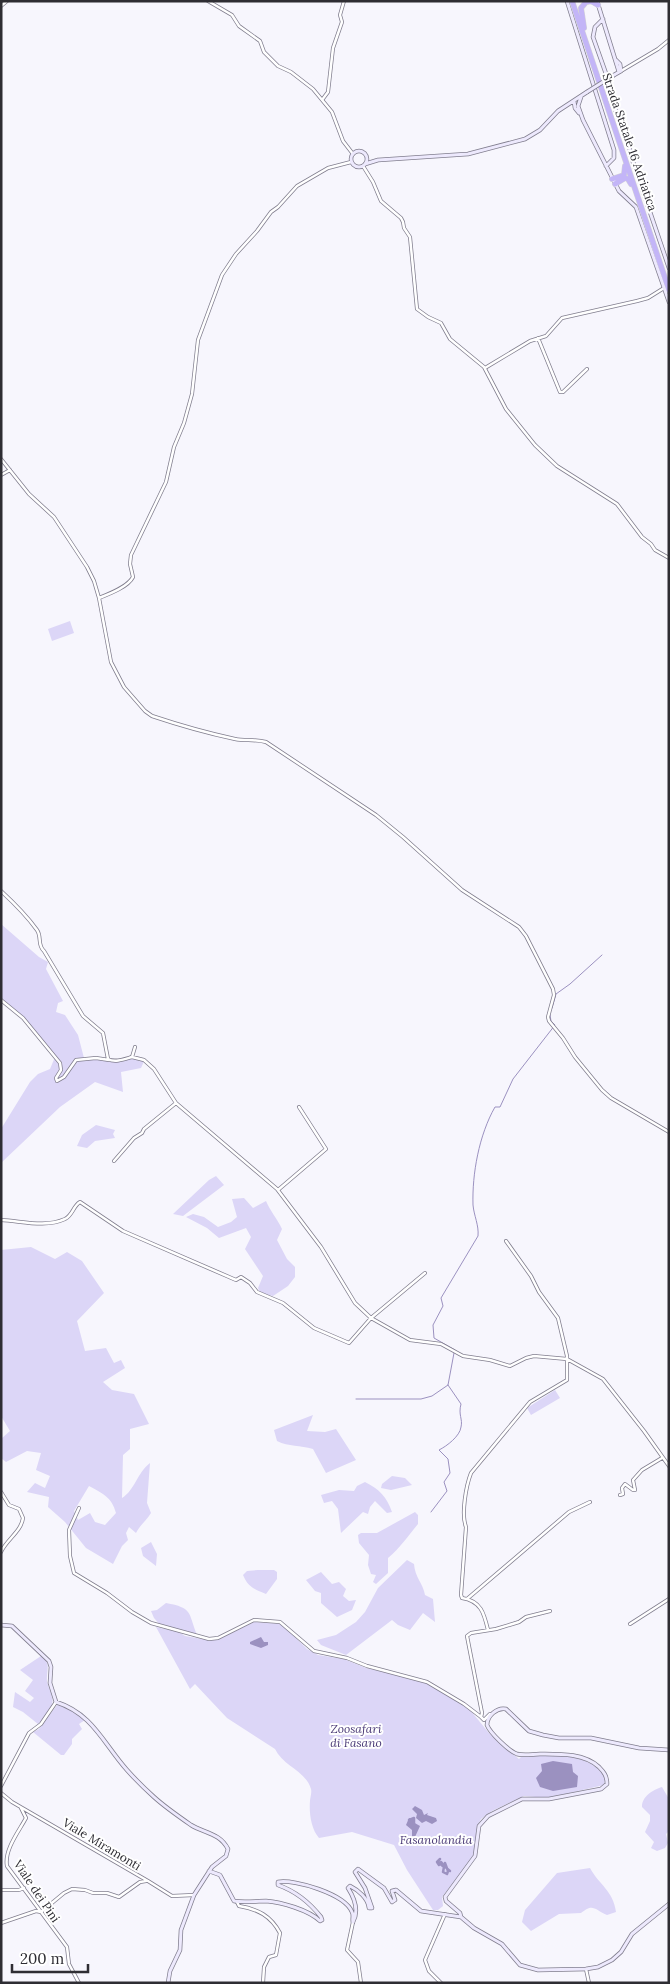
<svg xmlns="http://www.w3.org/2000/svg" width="670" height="1984" font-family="Lora,serif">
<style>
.green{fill:#dcd6f7;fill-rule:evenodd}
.water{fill:#9b91c0}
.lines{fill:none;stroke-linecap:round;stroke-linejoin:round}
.stream{stroke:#9b91c0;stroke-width:1}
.canal{stroke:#9b91c0;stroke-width:2.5}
.street-casing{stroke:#817e8e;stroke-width:4}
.secondary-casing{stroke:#817e8e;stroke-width:4.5}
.highway-casing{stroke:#d5d5d6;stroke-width:6}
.street{stroke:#fff;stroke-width:2.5}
.secondary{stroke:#ede9fd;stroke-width:3}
.highway{stroke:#c3b5f7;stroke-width:5}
.secondary-bridge-casing{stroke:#817e8e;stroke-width:4.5;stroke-linecap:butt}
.secondary-bridge{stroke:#ede9fd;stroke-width:3}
.labels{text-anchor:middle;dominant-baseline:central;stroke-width:4;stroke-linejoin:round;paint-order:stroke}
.street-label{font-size:12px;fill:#2e2d33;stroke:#fff}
.park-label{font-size:12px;font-style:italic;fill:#4b3b77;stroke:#fff}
</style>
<rect width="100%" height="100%" fill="#f7f6fd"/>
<path class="green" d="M70 621 74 633 52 641 48 629Z
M1 924 39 957 48 962 46 969 63 1001 58 1003 56 1012 65 1015 78 1035 84 1058 122 1060 133 1057 145 1059 141 1068 121 1072 123 1092 95 1082 60 1107 1 1163V1129L30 1082 38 1074 50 1069 55 1057 24 1018 1 998Z
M96 1125 115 1130 113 1134 115 1138 95 1141 87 1148 77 1146 82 1135Z
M216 1176 224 1185 183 1216 173 1214 209 1180Z
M244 1198 253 1208 266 1201C270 1211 277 1218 282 1229L277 1240 287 1259 295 1267V1277L288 1286 273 1296 260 1293 258 1288 263 1276 245 1249 251 1237 246 1228 219 1238 207 1228 186 1217 193 1214 204 1217 218 1227 231 1222 237 1217 232 1199Z
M31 1247 55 1259 67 1252 82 1261 104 1293 77 1321 85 1351 106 1348 114 1363 121 1360 125 1368 103 1382 112 1390 134 1394 149 1424 130 1429V1449L123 1455 122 1498C135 1490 137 1473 150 1463L147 1503 151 1513C146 1521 140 1525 136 1533L129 1527 126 1533 128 1540 122 1546 113 1564 86 1548 65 1522 48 1507 49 1497 27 1492 35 1483 45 1488 50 1476 36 1470 41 1453 27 1451 6 1462 1 1458V1439L10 1431 1 1416V1250ZM89 1486C102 1493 112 1497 116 1513L105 1525 95 1522 90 1513 78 1520 74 1511Z
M555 1390 560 1398 531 1415 527 1408Z
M313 1415 307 1431 325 1432 336 1429 356 1460 326 1473 313 1449C300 1445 289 1447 277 1441L274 1430Z
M392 1476 405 1478 412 1485 391 1490 381 1488 382 1484Z
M365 1482C379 1489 387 1497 392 1512L387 1513 375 1501 370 1507 368 1514 363 1512 341 1533 338 1509 332 1501 324 1503 321 1495 339 1490 354 1491 357 1486Z
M415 1512 418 1515V1524C408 1536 400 1548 388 1558V1573L376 1584 373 1582 376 1575 371 1574 368 1565 369 1555 359 1543 358 1535 361 1533H377Z
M151 1542 157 1554 156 1566 143 1556 141 1548Z
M407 1560 414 1564C415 1578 423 1583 425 1595L433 1599 435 1622 423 1613 410 1630 398 1625 392 1620 346 1655 321 1645 317 1640 336 1635 356 1622 365 1612 378 1588Z
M258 1570H274L277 1572V1579L266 1594C254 1589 248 1587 243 1575L247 1571Z
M321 1572 332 1584 339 1582 346 1589 343 1596 349 1601 356 1600 352 1610 337 1617 321 1603V1593L315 1591 306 1580Z
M166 1603C193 1608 188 1612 197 1635L161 1626 154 1618 151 1611 157 1610Z
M254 1622 282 1624 307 1649 318 1655 344 1659 366 1668 427 1682 470 1710 489 1733 519 1759 521 1757C547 1755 581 1751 601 1771 605 1775 606 1779 604 1785L548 1798 524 1796 492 1811 481 1819 477 1827 475 1855 442 1897 443 1906 438 1910H433L407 1870 394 1845 352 1832 319 1838C311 1829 309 1813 310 1801 310 1798 312 1793 311 1789 306 1771 283 1766 275 1749L227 1718 195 1684 190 1689 156 1627 179 1632 185 1636 208 1640H217Z
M41 1656C52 1663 46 1670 47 1681 48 1687 51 1691 52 1697 55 1706 46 1719 38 1724L23 1712 13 1707 15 1692 30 1702 34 1698 25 1691 33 1680 20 1670Z
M57 1705C68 1705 77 1713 85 1720L79 1724 82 1729 72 1739V1744L64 1755H61L33 1732 39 1729Z
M662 1787 669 1799V1831L666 1834 668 1843 665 1848 657 1851 651 1848 654 1842 645 1832 650 1821V1815L642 1807C642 1796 653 1790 662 1787Z
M590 1868C599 1885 613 1890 616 1912L607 1915C594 1909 593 1903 581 1913L559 1914 531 1931 522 1922 525 1910 557 1873Z"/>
<path class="water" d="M261 1637 264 1642H268V1645L261 1648 250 1644V1642Z
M553 1761 572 1764 573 1772 578 1776 577 1787 553 1791 540 1787 536 1778 542 1771 541 1764Z
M415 1806 422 1810 424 1815 428 1813 427 1815 436 1818 437 1821 432 1824 426 1821 422 1823 416 1818 417 1814 412 1809Z
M409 1818 413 1819V1822L420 1826 415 1837 412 1836V1830L406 1825Z"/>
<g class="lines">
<path class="stream" d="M552 1008 556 994 570 984 602 955
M455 1350 434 1338 433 1325 443 1306 441 1298 478 1236C479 1225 474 1216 473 1205 472 1174 479 1135 495 1107H500L513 1079 555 1025 551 1021 550 1015
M356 1399H421L432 1396 448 1385 454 1353
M431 1512 447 1491 444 1482 450 1473 448 1459 439 1450C447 1446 460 1436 461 1427 463 1419 458 1415 461 1404L448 1385"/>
<path class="canal" d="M409 1820 414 1818V1825
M445 1863 448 1871 447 1874 443 1872 444 1867 439 1863 441 1862C443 1865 446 1868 450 1871
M439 1865 437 1862 440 1859"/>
<g class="street-casing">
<path id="street" d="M208 1 232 15 239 26 260 41 264 52 278 66 291 72 313 89 332 112 343 141 353 154
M1 6 7 1
M621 71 658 49 669 40
M322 100 328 92 333 48 342 22 340 15 344 1
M363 166 373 182 381 201 401 218 403 222 404 228 410 237 417 309 428 317 441 323 450 339 484 367 506 409 535 445 557 466 617 504 642 537 651 544 655 550 669 558
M538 338 560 392H563L587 369
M485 368 530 341 546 336 562 318 637 301 648 298 664 288
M1 459 29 494 54 517 87 567 94 581 99 598 111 662 124 687 145 711 152 716C179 725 207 733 235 739 245 741 255 739 266 742L376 815 403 837 462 890 519 927 526 936 553 989 554 995 548 1017 549 1021 563 1038 575 1057 602 1090 611 1098 669 1132
M1 475 10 470
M99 598C109 594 128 587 133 577L130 564 131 555 166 482 174 447 184 423 192 394 198 340 222 275 236 254 257 231 271 212 278 207 297 186 328 168 351 162
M1 891C14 903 27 916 37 930 42 937 37 945 44 951L83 1016 103 1033 108 1059C115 1063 125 1059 132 1057L135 1047
M1 1000 23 1018 60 1063 61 1070 56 1078 57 1081 64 1077 76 1060 96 1058 109 1060
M132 1057 144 1060 154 1069 176 1103 277 1189 321 1247 355 1303 371 1318 410 1340 441 1344 463 1356 490 1360 510 1366 526 1358 534 1356 567 1359 603 1379 644 1431 669 1466
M114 1161 134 1138 142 1133 144 1129 176 1103
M278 1190 326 1149 299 1107
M1 1220C22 1221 45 1228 65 1219 73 1215 73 1206 80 1202L123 1231 236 1280 241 1277 250 1283 257 1292 283 1303 314 1328 349 1343 371 1318 425 1273
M1 1492 9 1505 19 1509 23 1518C21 1532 7 1539 1 1552
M620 1495 623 1494 622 1488 625 1484 633 1490H635L633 1480 642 1470 662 1458
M79 1508 69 1530 70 1556 74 1573 107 1593 132 1612 151 1623 209 1639 218 1638 254 1620 280 1622 314 1651 347 1658 367 1666 427 1682 464 1704 481 1717
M467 1599 569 1512 590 1502
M630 1624 669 1599
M488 1630C484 1613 481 1601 462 1598L461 1595 466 1527C461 1514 466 1486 471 1473L530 1402 567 1380V1356L558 1318 539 1292 531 1276 506 1241
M490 1714 484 1720 481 1717 482 1713 467 1636 471 1633 496 1629 519 1622 526 1617 550 1611
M1 1786 29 1733 41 1724 56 1702
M1 1793 12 1802 148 1881 172 1896 194 1895
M21 1808 26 1818C19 1831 4 1850 7 1866L67 1947 69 1964 79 1983
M1 1890H19L24 1888
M237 1902 239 1906C258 1909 271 1916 280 1933L276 1955 269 1957 264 1967 263 1983
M353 1922 347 1950 358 1962 361 1983
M1 1923 36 1911 41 1912 64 1893 72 1889 85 1890 93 1893H107L119 1897 140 1882 146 1881
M586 1969 589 1983
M441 1983 429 1971 425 1960 445 1914"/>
</g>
<g class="secondary-casing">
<path id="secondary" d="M567 1 614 150V158L606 166
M597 1 619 72
M603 19 595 27 593 37 610 85 616 112 628 139 631 156 669 268
M614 75 621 71 620 64 616 60
M581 97 578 106 583 120 619 191 636 207 669 302
M574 101 575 108 579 113
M351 159a8 8 0 1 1 16 0a8 8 0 1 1-16 0Z
M365 164 378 160 468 154 525 139 540 130 558 111 587 92
M1 1625 12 1626 49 1661 51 1667 50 1683 56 1702C93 1714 103 1743 127 1770 135 1779 144 1788 154 1797 165 1807 178 1816 191 1825 204 1833 220 1833 228 1849L226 1856 212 1867 194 1895 181 1930 180 1950 170 1971 168 1983
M669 1750 639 1748 591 1738H559L543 1735 529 1731 506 1709C497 1707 487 1716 487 1725 490 1733 509 1751 517 1754 525 1756 533 1754 540 1754 559 1754 584 1753 599 1767 604 1772 607 1776 607 1784L601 1789 549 1799H522L488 1816 479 1826 475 1856 445 1897 446 1901 460 1913 461 1917 474 1928 502 1944 520 1965 538 1970 586 1969 598 1967 612 1960 621 1952 632 1934 669 1904
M209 1871 220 1875 234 1901C244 1903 256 1901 266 1901 281 1902 309 1910 320 1921L322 1920 321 1917C310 1903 295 1891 278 1885V1882C295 1879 345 1894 352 1912 354 1915 352 1919 353 1922 359 1911 355 1899 348 1888L350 1886C358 1890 368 1898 369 1908H372L365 1888 355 1872 358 1869 384 1888 392 1902 395 1900 392 1891 396 1890 421 1911 461 1917"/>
</g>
<g class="highway-casing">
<path id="highway" d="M572 1 669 290
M591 1 598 5
M584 28 581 8 586 2 592 1
M612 179 624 175 625 166
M615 184 625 178 628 179 631 184"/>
</g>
<use href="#street" class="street"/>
<use href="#secondary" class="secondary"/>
<use href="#highway" class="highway"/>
<g class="secondary-bridge-casing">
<path id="secondary-bridge" d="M587 92 614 75"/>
</g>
<use href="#secondary-bridge" class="secondary-bridge"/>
</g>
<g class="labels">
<g class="street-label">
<text transform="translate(630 142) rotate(71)">Strada Statale 16 Adriatica</text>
<text transform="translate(102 1844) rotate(31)">Viale Miramonti</text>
<text transform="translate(37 1891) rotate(56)">Viale dei Pini</text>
</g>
<g class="park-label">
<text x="356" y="1728">Zoosafari<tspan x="356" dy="14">di Fasano</tspan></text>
<text x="436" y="1839">Fasanolandia</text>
</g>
</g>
<rect width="670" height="1984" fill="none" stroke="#2e2d33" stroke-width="5"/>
<path d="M12 1964v8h76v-8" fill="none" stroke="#2e2d33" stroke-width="2.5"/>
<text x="20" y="1964" font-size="15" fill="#2e2d33" stroke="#ffffff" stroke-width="4" paint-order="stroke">200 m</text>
</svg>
